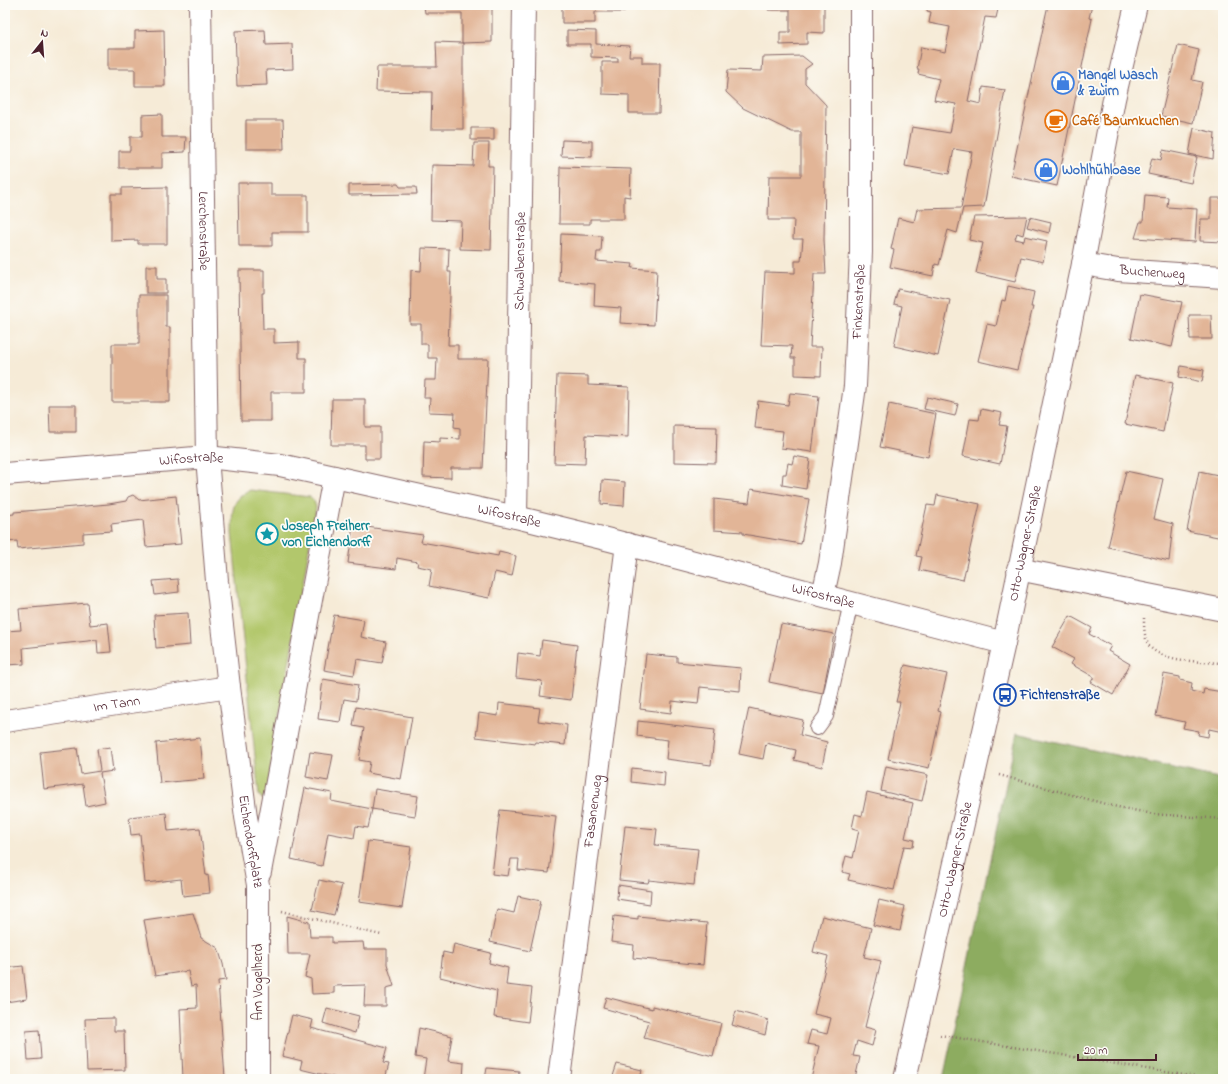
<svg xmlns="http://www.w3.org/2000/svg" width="1228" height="1084" font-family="'Indie Flower',sans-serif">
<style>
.green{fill:#b2c76c;stroke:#7e734c}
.forest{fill:#8dac60;stroke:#6c6646}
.building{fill:#e2b597}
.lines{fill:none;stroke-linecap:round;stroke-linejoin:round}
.lane-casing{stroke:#866667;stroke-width:16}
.street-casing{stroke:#866667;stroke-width:24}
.secondary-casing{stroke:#866667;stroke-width:24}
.path{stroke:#866667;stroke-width:2.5;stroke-dasharray:1 3;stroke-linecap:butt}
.lane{stroke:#fff;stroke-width:14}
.street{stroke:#fff;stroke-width:22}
.secondary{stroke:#fff;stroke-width:22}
.labels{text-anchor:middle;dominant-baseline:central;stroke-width:3.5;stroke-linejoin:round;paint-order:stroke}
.shop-label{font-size:14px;font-weight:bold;fill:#366cbe;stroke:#fdfcf7;text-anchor:start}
.food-label{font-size:14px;font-weight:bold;fill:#c56008;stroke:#fdfcf7;text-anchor:start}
.street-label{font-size:14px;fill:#4a1f2b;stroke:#fdfcf7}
.culture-label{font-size:14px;font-weight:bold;fill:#0d838f;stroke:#fdfcf7;text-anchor:start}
.transit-label{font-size:14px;font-weight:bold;fill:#164399;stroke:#fdfcf7;text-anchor:start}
</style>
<rect width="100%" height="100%" fill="#fdfcf7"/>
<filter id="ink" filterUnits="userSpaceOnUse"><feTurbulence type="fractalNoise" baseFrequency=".025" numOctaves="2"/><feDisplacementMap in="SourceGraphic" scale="8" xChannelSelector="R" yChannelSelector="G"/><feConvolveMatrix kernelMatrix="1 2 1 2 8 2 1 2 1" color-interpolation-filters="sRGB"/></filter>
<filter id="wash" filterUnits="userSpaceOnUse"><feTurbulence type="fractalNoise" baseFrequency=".012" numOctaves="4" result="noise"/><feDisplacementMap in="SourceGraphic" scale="16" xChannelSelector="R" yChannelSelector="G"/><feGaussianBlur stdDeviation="0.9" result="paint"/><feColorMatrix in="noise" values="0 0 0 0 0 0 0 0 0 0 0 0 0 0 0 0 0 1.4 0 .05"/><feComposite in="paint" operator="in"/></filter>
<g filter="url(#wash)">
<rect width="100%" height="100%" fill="#f6ebd7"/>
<path class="green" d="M250 490 310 497 314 501 316 507 266 798 262 799 259 795 232 533C233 513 229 501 250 490Z"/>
<path class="forest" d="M1017 733 1223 779V1079H943Z"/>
<g id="blocks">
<path class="building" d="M424 5H492V42L462 43V13H425Z
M562 5H624V12H595V23H562Z
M769 5H824V33L807 32V44L780 45V32H790V10H768Z
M928 5H999L996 18 985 17 968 101 981 104 983 87 1005 90 984 207 963 208 957 233 948 230 939 265 935 264 933 276 890 267 894 250 891 249 898 218 914 222 917 209 961 208 972 152 954 149 949 174 905 166 912 127 950 133 956 104 934 100 939 79 918 74 919 69H917L921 47 945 52 950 27 929 23 931 12 927 11Z
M1048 5H1092L1089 18 1092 19 1057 186 1011 176Z
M164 30 165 86H135V69H108V48H135V31Z
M265 30 266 45 292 44 293 69 266 70 267 85 237 86 235 31Z
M567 30 596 31V44L630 46 629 56H642V63H660L659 113H629V95L602 94V62H618V58L591 57V44H567Z
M436 42 463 43V129H431L432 92 376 91 377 67H437Z
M1178 45 1199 50 1192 80 1202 82 1193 123 1161 116Z
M802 56 812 64 805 69V83L826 105 824 240 826 274H814L810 347H822L821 376 795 375V358H791L792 346 761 345 765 272 795 273V261H801L803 239H793L794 220H768L769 176H801V132H792L743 108 726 92 728 70 762 71 763 57Z
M162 114V137H186L185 152 162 153V168H119V151H130V137H142V115Z
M246 120H283L284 149H246Z
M471 128H494V140H471Z
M1194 128 1215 133 1213 159 1189 154Z
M562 140 592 141V157L561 156Z
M474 143H489L488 166H493L491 250 460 249 461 221 431 220 432 165 473 166Z
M1163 150 1197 157 1191 183 1148 174 1152 158 1161 160Z
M560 167 631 169 630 197 624 196V219H590V224H559Z
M238 183H271V195H308V232H272V246H239Z
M398 184 400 187H416L417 194 349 195V185Z
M167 187V244H138V240L111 241V194H122V188Z
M1145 195 1168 197 1167 207 1197 209 1195 242 1135 238 1140 222H1143Z
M1211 198H1223V242L1200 241 1201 219H1211Z
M1027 216 1023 235 1017 233 1015 239 1024 241 1025 236 1047 241 1043 262 1021 257 1015 282 976 273 983 243 969 240 974 217Z
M1030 217 1051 222 1049 233 1027 227Z
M561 234 602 236 601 252H597L596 261 633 264 632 268 657 270 654 325 620 323 621 308 594 306 595 284 559 281Z
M422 248 449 249 448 272H451L448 345H458V359H488L483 468H451V478L423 477 424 441 440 442V438L460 439V428L454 427 455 413 429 412 430 398H424L425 380H436L437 358H428V344H421V324H410L411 270 421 271Z
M146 266H157V279H166V293H146Z
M239 270H264V293H262L263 329H274V343L299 342V358H306V392H271V421H241Z
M1008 286 1034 292 1031 307H1033L1017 370 978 361 987 324 996 326 1002 300 1005 301Z
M898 289 950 300 938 356 894 346 902 306 894 304Z
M1140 294 1182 302 1172 347 1131 338Z
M139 295H166V327H170V402H112V344H139Z
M1189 315H1211L1212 339H1190Z
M1181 366 1204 370 1202 382 1179 377Z
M557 375 588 376V385L629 387 628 437 586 435 585 464 554 463Z
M1135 375 1173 383 1163 432 1125 424Z
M790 393 819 396 812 452 781 448 783 431 755 428 758 401 788 405Z
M927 397 958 404 955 416 924 409Z
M332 399H365V427H380V459H365V445H331Z
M889 404 936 414 928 457 880 447Z
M49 405H76V432H50Z
M981 409 1002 413 999 425 1007 426 1000 464 963 456 970 419 979 420Z
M674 426 717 427 716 463 674 462Z
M794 456 810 459 806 489 782 485 783 474H786L788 463 792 464Z
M1126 471 1163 479 1154 519 1173 524 1169 561 1108 547Z
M1199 471 1223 476V538L1187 531Z
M602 480 625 482 624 506 601 504Z
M751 489 809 499 801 544 743 534V532L714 530V499L749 503Z
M133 495 139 500 176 496 181 544 146 547 143 520 111 524 112 531 83 533V543L18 549 17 541 5 542V515L14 514V512L109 504 126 501 128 497Z
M937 495 980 504 963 580 919 570 922 557 916 556 927 505 935 506Z
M353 525 423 535 421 542 438 545 498 556 499 552 516 556 512 576 495 572 489 598 429 586 432 569 417 566 418 562 397 558 396 569 348 563Z
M178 579 179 592 155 595 153 581Z
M87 603 90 625 108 623 111 652 98 653 97 640 23 648 24 664 5 665V631L21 630 19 609Z
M188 613 190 645 156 648 154 615Z
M334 615 364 620 361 637 386 642 382 663 357 659 354 675 324 670Z
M1070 616 1092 628 1089 634 1111 646 1108 651 1130 664 1113 695 1091 682 1094 677 1071 664 1074 659 1052 647Z
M781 624 834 634 823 693 769 682Z
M542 640 577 645 571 700 540 696 542 681 516 678 518 653 540 656Z
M646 654 677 657V662L741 668 740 691 700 687 698 704 672 701 671 713 640 709Z
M905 665 947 674 938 711 941 712 929 768 888 759 900 702H896Z
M1164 674 1180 677V680L1192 683 1191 691 1203 694 1204 689 1223 692V732L1209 729 1208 737 1198 735 1199 731 1183 728 1185 722 1156 716Z
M323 679 358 685 356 701 344 699 340 722 318 719Z
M499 703 540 708 538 721 567 725 565 745 536 742 535 744 476 737 479 713 498 716Z
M356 707 412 717 401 779 368 773 370 762 359 760 364 728 353 726Z
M749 708 803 720 800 735 827 742 822 767 794 760 796 750 766 743 763 759 739 754Z
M638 721 715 730 711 765 666 759 668 740 637 736Z
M200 738 204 779 160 783 156 743Z
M110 747 113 771 100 773 105 802 86 806 83 784 44 789 40 752 77 748 81 774 100 771 97 749Z
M310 752 333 755 328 781 306 777Z
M886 766 928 775 922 801 881 791Z
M632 768 665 772 664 786 631 782Z
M305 788 332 793 331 801 372 809 368 828 356 826 354 838 328 833 322 866 291 859Z
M375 789 418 796 415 816 372 809Z
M867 792 913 803 905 838 914 840 913 847 904 846 894 890 848 880 850 874 842 872 846 856 853 858 859 830 852 828 855 814 862 816Z
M500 810 556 816 549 873 518 870 519 859H511L508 876 492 874Z
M166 813 168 831 200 828 206 876 208 875 210 893 183 896 181 879 145 883 140 834 131 835 129 817Z
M625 826 657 829 655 845 698 849 694 885 649 880 648 883 619 880Z
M368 841 411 847 402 908 359 902Z
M319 880 342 885 334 915 312 910Z
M618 885 651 890 650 904 617 899Z
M518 896 541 901 530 951 490 942 497 909 514 913Z
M879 900 905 906 900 931 873 925Z
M193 913 201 938 218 948 223 964 226 980 218 981 225 1078 183 1079 180 1009 197 1008 196 985 191 986 188 971 155 976 144 920Z
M287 916 309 922 310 937H332V943L363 942 364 949H387V964L394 986 386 988V1006H364L365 985 334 986V993L312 994 311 979 305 977 310 954H288Z
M614 916 638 919V916L707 923 703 965 633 958 634 945 611 942Z
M822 916 871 928 864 957 881 961 865 1027 876 1030 872 1046 857 1041 853 1056 860 1057 855 1079H811L819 1046 807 1044 811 1030 827 1034 831 1018 814 1014 828 956 813 952Z
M454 944 491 953 489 963 508 968 506 985 532 988 528 1022 494 1017 497 991 440 977 443 952 452 954Z
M23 966 27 999 5 1002V968Z
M606 997 652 1009V1006L721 1023 713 1056 644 1038 649 1021 603 1008Z
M327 1008 359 1016 355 1033 323 1023Z
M736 1011 768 1020 765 1035 732 1025Z
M292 1015 313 1020 311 1028 387 1048 383 1063 389 1064 385 1079H341L300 1069 302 1061 282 1056Z
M114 1018V1031H124L125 1070 87 1071 85 1019Z
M419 1028 452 1036 448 1061 464 1063 463 1079H423L426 1059 415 1057Z
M39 1030 41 1059 28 1060 26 1031Z
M617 1064 642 1070 640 1079H625L613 1076Z
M487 1068 519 1071 518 1079H485Z"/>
</g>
</g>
<g filter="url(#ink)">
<use href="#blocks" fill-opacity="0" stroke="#866667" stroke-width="1"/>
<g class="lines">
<g class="lane-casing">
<path id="lane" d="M817 728 826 716 851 602"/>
</g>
<g class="street-casing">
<g id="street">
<path id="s1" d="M200 5 207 457 217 581 229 687 246 817 258 885V1079"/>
<path id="s2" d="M1083 264 1118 270 1223 277"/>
<path id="s3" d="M5 474 207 457 280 465 516 517 610 540 1004 643"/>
<path id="s4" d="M516 517 524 5"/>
<path d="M1018 569 1223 610"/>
<path id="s5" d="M823 595 830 563 855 386 861 252V5"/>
<path id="s6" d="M5 721 229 687"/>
<path d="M260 872 334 477"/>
<path id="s7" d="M559 1079 627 544"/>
</g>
</g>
<g class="secondary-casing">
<g id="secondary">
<path id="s8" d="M905 1079 1004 643 1083 264 1114 99 1136 5"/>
</g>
</g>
<path class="path" d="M1144 618C1144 627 1144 641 1151 648 1166 662 1204 662 1223 663
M999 775 1113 806 1153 814 1223 819
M282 911 381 935
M940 1035 1208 1079"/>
<use href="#lane" class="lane"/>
<use href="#street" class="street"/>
<use href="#secondary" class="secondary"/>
</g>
</g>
<defs>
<g id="shop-ring" transform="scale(1.15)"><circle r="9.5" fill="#fdfcf7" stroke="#3f7fe0" stroke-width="1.5"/><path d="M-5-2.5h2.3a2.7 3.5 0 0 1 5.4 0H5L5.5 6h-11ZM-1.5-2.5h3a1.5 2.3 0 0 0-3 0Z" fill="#3f7fe0"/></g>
<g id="cafe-ring" transform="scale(1.15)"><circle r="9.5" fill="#fdfcf7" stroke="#e8710a" stroke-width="1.5"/><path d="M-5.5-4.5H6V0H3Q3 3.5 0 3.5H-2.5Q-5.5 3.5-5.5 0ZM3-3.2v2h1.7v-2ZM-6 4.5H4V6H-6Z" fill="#e8710a"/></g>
<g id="sight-ring" transform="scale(1.15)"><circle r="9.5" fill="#fdfcf7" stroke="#0f9aa8" stroke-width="1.5"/><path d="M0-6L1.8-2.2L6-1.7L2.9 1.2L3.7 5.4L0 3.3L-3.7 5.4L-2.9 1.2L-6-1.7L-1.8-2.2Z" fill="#0f9aa8"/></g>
<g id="bus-ring" transform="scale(1.15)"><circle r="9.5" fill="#fdfcf7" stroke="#1a4fb4" stroke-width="1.5"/><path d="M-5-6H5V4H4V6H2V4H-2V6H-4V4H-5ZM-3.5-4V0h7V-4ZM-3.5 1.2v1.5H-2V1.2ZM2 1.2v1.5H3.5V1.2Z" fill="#1a4fb4"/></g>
</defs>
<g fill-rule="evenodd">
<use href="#shop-ring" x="1063" y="83"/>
<use href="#cafe-ring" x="1056" y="121"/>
<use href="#shop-ring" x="1046" y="170"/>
<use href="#sight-ring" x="267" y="534"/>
<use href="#bus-ring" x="1005" y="695"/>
</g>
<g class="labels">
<g class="shop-label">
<text x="1078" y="75">Mangel Wasch<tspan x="1078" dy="16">&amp; Zwirn</tspan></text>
<text x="1062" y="170">Wohlhühloase</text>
</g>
<g class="food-label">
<text x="1072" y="121">Café Baumkuchen</text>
</g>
<g class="street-label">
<text stroke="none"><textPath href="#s1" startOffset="226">Lerchenstraße</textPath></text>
<text stroke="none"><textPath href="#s4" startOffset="256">Schwalbenstraße</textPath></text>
<text stroke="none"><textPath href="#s2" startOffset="70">Buchenweg</textPath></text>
<text stroke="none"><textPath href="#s5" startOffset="296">Finkenstraße</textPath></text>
<text stroke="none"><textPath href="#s3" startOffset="187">Wifostraße</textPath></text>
<text stroke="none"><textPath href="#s3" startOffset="511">Wifostraße</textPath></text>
<text stroke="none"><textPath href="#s8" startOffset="549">Otto-Wagner-Straße</textPath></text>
<text stroke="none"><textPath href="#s3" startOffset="835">Wifostraße</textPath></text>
<text stroke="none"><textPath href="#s6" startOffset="113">Im Tann</textPath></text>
<text stroke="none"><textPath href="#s7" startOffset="270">Fasanenweg</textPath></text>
<text stroke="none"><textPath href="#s1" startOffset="839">Eichendorffplatz</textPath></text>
<text stroke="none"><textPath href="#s8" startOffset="225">Otto-Wagner-Straße</textPath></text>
<text transform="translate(258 982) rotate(-90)">Am Vogelherd</text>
</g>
<g class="culture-label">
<text x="282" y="526">Joseph Freiherr<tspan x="282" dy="16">von Eichendorff</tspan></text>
</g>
<g class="transit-label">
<text x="1020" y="695">Fichtenstraße</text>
</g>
</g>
<rect width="1228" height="1084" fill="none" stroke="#fdfcf7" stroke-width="20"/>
<g transform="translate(42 42) rotate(17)" stroke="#fdfcf7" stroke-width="3" paint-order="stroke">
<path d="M0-3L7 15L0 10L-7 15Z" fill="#4a1f2b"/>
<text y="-6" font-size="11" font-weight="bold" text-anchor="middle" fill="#4a1f2b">N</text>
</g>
<path d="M1078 1054v6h78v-6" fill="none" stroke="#4a1f2b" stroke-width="2"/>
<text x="1084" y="1054" font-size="12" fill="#4a1f2b" stroke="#fdfcf7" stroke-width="3" paint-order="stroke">20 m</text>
</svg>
